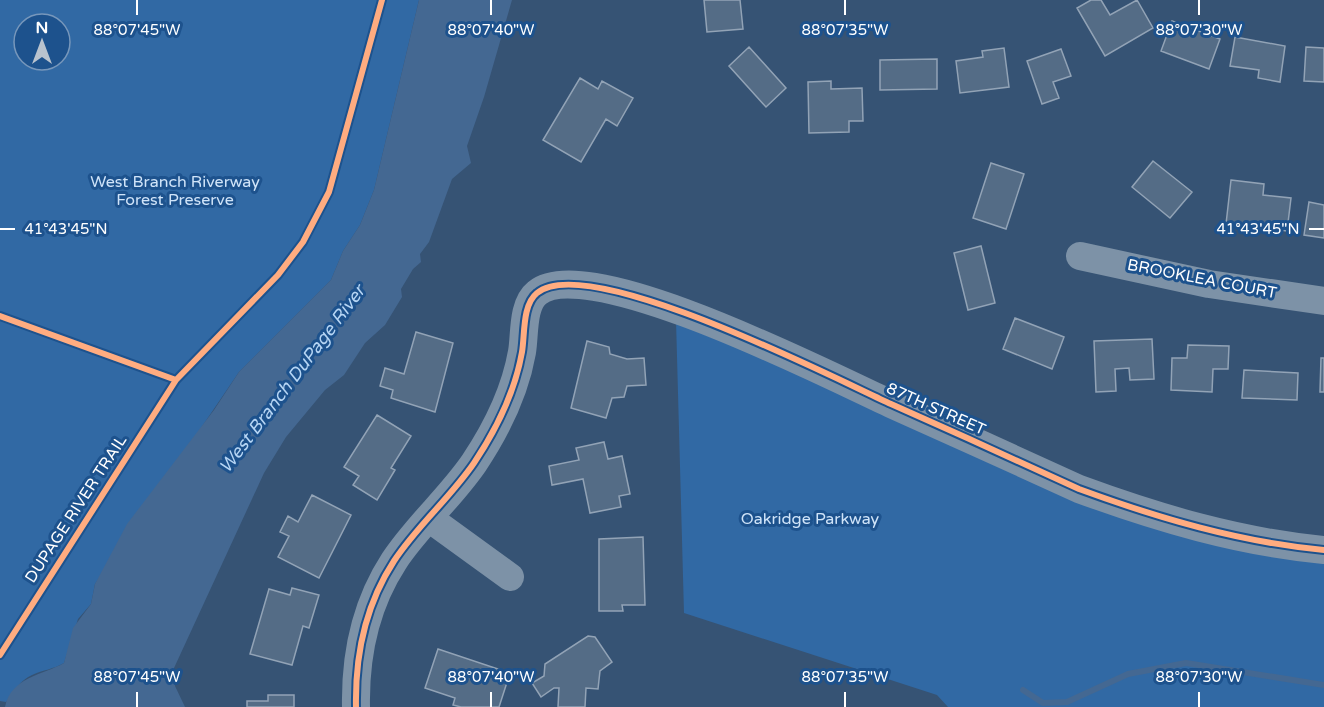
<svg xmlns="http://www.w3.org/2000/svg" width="1324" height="707" font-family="'Varela Round',sans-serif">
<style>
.green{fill:#3169a4;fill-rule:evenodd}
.water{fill:#446892}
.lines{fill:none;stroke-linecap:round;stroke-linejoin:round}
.stream{stroke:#446892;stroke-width:6}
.building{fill:#546c86;stroke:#92a3b6;stroke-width:1.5}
.minor{stroke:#7d92a7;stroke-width:28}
.cycleway-casing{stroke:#1d528d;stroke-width:10}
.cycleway{stroke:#ffac80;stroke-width:6}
.ticks{fill:none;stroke:#fff;stroke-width:2}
.labels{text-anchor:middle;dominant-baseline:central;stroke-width:6;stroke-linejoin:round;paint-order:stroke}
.park-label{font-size:16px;fill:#d0e4f9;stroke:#1d528d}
.street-label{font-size:16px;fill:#fff;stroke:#1d528d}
.water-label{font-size:18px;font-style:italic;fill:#b6d5f4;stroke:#1d528d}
.ticks-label{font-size:15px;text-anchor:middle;fill:#fff;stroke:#1d528d;stroke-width:6;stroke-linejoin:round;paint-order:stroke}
</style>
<rect width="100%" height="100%" fill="#365374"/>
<path class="green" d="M0 0H419L374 190 360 225 343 251 331 280 239 372 95 584 91 604 78 619 64 663C54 669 43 670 32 675 20 680 14 692 6 702L0 701ZM24 24H60V60H24Z
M676 320 1045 485 1324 560V707H948L937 695 684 613Z"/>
<path class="water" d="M419 0H512L484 97 467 146 471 163 452 179 429 242 420 254 421 262 413 269 401 289 402 297 385 325 365 343 344 375 325 390 286 437 264 473 174 668 175 686 185 707H5C11 677 43 675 64 663L73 628 91 604 95 584 127 524 214 410 239 372 331 280 343 251 360 225 374 190Z"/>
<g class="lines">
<path class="stream" d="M1023 690 1043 703 1067 702 1128 674 1186 663 1324 685"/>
</g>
<path class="building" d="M704 0H740L743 29 707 32Z
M1091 0H1101L1110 15 1137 0 1153 28 1105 56 1077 8Z
M1172 21 1220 39 1209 69 1161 51Z
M1235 37 1285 46 1280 82 1258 78 1259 70 1230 66Z
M749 47 786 88 766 107 729 66Z
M1306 47 1324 48V82L1304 81Z
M1004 48 1009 87 960 93 956 61 983 57 982 51Z
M1061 49 1071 76 1053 82 1059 98 1042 104 1027 61Z
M937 59V89L880 90V60Z
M580 78 598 89 602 81 633 98 617 126 606 119 581 162 543 140Z
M831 81V89L862 88 863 121H849V132L809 133 808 82Z
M1153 161 1192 192 1170 218 1132 187Z
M991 163 1024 174 1006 229 973 218Z
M1231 180 1264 184 1263 195 1291 198 1287 231 1226 224Z
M1309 202 1324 205V238L1304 235Z
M981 246 995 303 968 310 954 253Z
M1015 318 1064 337 1052 369 1003 349Z
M416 332 453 343 435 412 391 398 393 390 380 386 385 368 404 374Z
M1152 339 1154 379 1130 380 1129 368 1115 369 1116 391 1096 392 1094 341Z
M587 341 609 347 610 354 627 359 644 358 646 385 627 386 624 397 612 398 606 418 571 408Z
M1188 345 1229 346 1228 369H1213L1212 392 1171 390 1172 358H1187Z
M1321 358H1324V392H1320Z
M1244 370 1298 373 1297 400 1242 398Z
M377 415 411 436 391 468 395 470 377 500 353 485 359 476 344 467Z
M604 442 608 459 622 456 630 494 619 496 621 507 590 513 583 479 552 485 549 466 579 460 576 448Z
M312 495 351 515 319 578 278 557 289 536 280 532 288 516 298 522Z
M643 537 645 605H622L623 611H599V539Z
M292 588 319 595 309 628 303 626 292 665 250 654 269 589 290 595Z
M588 636 595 637 612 662 600 671 598 689 586 688 585 707H558L559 688H554L541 697 532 683 544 676 545 664Z
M438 649 510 673 499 707H461L453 705 455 698 425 688Z
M268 695H294V707H247V701H268Z"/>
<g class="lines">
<path class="minor" d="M1080 256 1209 284 1324 301
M430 519 510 577
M356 707C355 656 366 604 394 561 417 526 450 498 474 463 496 430 515 392 522 352 525 335 522 305 537 293 587 251 834 378 891 404 954 432 1016 460 1079 489 1158 518 1239 542 1324 550"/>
<g class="cycleway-casing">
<path id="cycleway" d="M0 316 176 380 278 275 303 242 329 192 382 0
M0 655 176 380
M356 707C355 656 366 604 394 561 417 526 450 498 474 463 496 430 515 392 522 352 525 335 522 305 537 293 587 251 834 378 891 404 954 432 1016 460 1079 489 1158 518 1239 542 1324 550"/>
</g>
<use href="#cycleway" class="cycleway"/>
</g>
<path class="ticks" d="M137 0V15M491 0V15M845 0V15M1199 0V15M0 229H15M1309 229H1324M137 692V707M491 692V707M845 692V707M1199 692V707"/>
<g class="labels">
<g class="park-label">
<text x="175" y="182">West Branch Riverway<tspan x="175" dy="18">Forest Preserve</tspan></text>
<text x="810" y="519">Oakridge Parkway</text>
</g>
<g class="street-label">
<text transform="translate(1202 279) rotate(11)">BROOKLEA COURT</text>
<text transform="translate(936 409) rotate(24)">87TH STREET</text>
<text transform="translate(76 509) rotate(-57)">DUPAGE RIVER TRAIL</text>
</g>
<g class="water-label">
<text transform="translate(292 379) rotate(-53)">West Branch DuPage River</text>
</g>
</g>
<g class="ticks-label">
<text x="137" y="35">88°07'45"W</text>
<text x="491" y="35">88°07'40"W</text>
<text x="845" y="35">88°07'35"W</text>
<text x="1199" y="35">88°07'30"W</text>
<text x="66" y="234">41°43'45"N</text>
<text x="1258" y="234">41°43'45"N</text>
<text x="137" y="682">88°07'45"W</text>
<text x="491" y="682">88°07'40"W</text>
<text x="845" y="682">88°07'35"W</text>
<text x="1199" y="682">88°07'30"W</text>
</g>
<g transform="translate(42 42)"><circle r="28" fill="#1d528d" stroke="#7797bb" stroke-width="1.5"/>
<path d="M0-4.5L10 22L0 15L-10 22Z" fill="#b9c3ce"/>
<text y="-9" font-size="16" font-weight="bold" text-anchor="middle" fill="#ffffff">N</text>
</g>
</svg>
